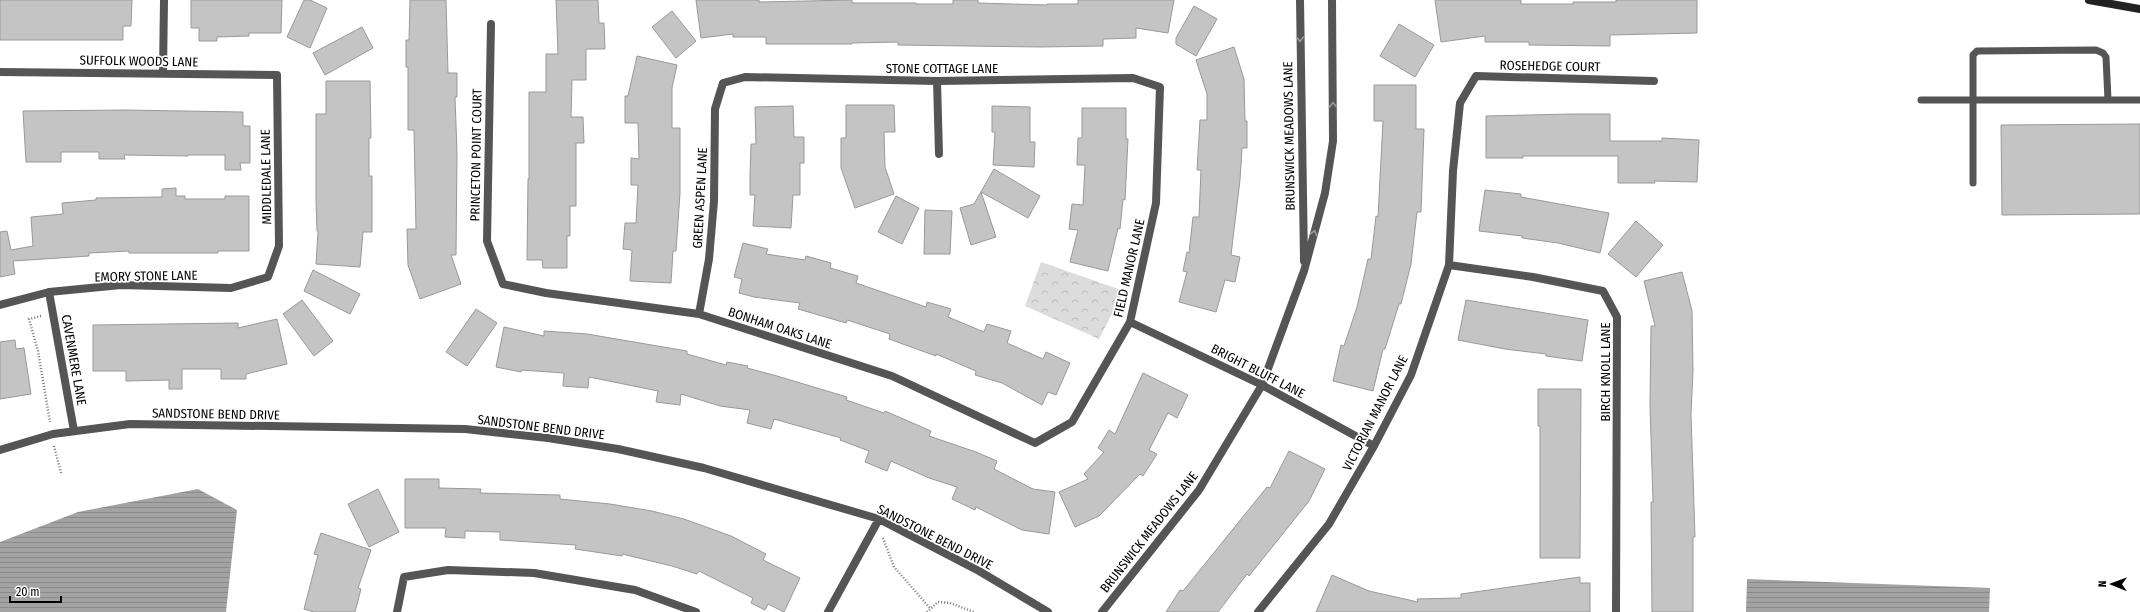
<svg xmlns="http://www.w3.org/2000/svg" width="2140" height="612" font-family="'Fira Sans Condensed',sans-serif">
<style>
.forest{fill:url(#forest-crowns)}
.water{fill:url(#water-rules)}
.building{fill:#c4c4c4;stroke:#999}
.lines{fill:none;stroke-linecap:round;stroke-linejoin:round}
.path{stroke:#777;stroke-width:2.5;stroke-dasharray:1 2;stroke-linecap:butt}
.lane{stroke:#555;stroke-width:7}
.street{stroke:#555;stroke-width:8}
.secondary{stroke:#222;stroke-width:8}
.oneway{stroke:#999}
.labels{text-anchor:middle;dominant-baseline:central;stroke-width:3.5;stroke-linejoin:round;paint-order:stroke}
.street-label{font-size:13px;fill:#000;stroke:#fff}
</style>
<defs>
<pattern id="forest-crowns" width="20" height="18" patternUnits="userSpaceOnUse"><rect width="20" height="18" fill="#dcdcdc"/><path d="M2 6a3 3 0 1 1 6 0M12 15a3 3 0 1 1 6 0" fill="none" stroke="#bbb"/></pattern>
<pattern id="water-rules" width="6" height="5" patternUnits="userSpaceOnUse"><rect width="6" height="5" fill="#a3a3a3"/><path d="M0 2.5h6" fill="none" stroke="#8b8b8b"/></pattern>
</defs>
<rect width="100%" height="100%" fill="#fff"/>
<path class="forest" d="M1041 262 1124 291 1099 339 1025 306Z"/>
<path class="water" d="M198 489 237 510 226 612H0V542L78 512Z
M1747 579 1990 588 1989 612H1746Z"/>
<path class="building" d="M0 0H132L131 26H123V40H0Z
M191 0H282L281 33H249V36L217 37V41H199V28H191Z
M304 0H310L327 8 310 48 287 37Z
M410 0H446L448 73H457V97H455L457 153 456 255H451L461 284 420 299 408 265 407 229H416L414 130H408V67H406V40H409Z
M556 0H598L599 23H604L605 49H586V80H572L571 117H583L584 143H576V206H570V236H567V268H543L542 260H527L528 179H529V92H546V54H558Z
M696 0H759V2L852 0V3H916V4H953V0H978V3L1047 5V4H1078V0H1174L1168 33 1136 28V38L1103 39V46L1040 47 898 45V42L852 43V44H766V37H733V34L701 38Z
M1435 0H1521V4H1573V2H1616V0H1697V33L1610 35V46L1529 45V42H1485V36L1441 42Z
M1194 6 1217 19 1196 56 1176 44V38Z
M672 11 696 41 676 58 652 27Z
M1399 24 1434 45 1415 77 1380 56Z
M362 27 373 48 325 75 313 53Z
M1234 47 1244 79 1245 121H1247V148H1242L1240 180 1231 255 1240 257 1235 282 1225 280 1216 312 1179 302 1187 272 1183 271 1187 252 1189 253 1193 217H1199L1201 170H1197L1200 120H1207V94L1196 60Z
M637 56 677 65 672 88V128H680V193L676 251H673L671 283 630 281 632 250 623 249 625 223H636L638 185H631V158L639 159 638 123H625V96H628Z
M326 81H370L371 138H369V176H372V232H363L360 267 316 264 318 231H317L316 200V114H326Z
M1374 85H1416V129H1424L1421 212H1417L1411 264 1401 304H1399L1385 349H1383L1373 391 1333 381 1341 345 1344 346 1357 307 1368 259H1371L1376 216 1378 217 1383 121H1374Z
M846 105H894L895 132H884L885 167 894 194 855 208 841 168V138H846Z
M793 106 794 137H804V163H800V195H793L791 228 753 226 755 195H750V176L751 144H756L755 107Z
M992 106 1030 107V142H1035L1034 167 993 165 995 132H992Z
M1082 108H1126V139H1128L1125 200 1123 199 1120 229 1118 228 1108 271 1070 262 1078 230 1069 229 1072 204 1083 205 1085 165H1077L1078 138H1082Z
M124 110 243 112V126H250V163H240L241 170H225V155H188V156L124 155 125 159H99V152H61V162H26L23 111Z
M1573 114H1610V141H1662V138L1699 140 1697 182 1654 181 1655 183H1618V156H1523V158H1486V116Z
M2140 124V214L2002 215 2001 125Z
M994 169 1040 196 1028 218 981 192 996 237 971 245 960 208 974 204Z
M176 188V196H185V199H225V196H249V251H218V253H129V251L89 253V256L13 261 15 274 0 277V232L7 231 11 250 33 246 31 217 63 214 62 203 96 200V198L162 197V189Z
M1485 190 1521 194V197L1609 213 1600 253 1558 243 1522 238V236L1479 231Z
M896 196 919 208 902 244 878 232Z
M925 210 952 211 950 254H924Z
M1636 221 1663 245 1636 277 1608 254Z
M743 243 768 249 766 254 805 260 806 256 831 263 830 268 858 276 856 283 926 307 927 302 951 309 948 317 984 332 987 324 1011 331 1007 343 1043 359 1046 352 1070 363 1056 395 1048 392 1042 405 1002 383 975 375 976 371 936 354V356L889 339 890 334 847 320 846 323 798 309 800 303 754 297 739 293 742 279 734 277Z
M313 270 360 294 350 314 304 291Z
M1682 272 1692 311 1693 371 1691 414 1695 537H1693V612H1652L1651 502H1653L1650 405 1651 326H1655L1644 281Z
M302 300 333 341 314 356 283 314Z
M1466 300 1588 320 1582 361 1546 356V354L1505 349 1458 340Z
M476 309 497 323 467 366 446 352Z
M277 319 287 364 246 374V379H221V369H182V389H169V380L126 381V371H93V325L238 323V328Z
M504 327 544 336V331L587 334 687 351V354L726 365 727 362 748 366 747 368 777 376 847 397 846 400 884 413 885 411 931 431 929 436 976 452 997 461 994 469 1033 489 1055 492 1049 534 1022 530 976 507 975 510 952 499 957 487 929 478 891 461 887 471 865 462 869 451 840 440 841 438 774 419 771 429 747 423 750 410 720 406 681 394 680 405 656 402 658 391 589 377 588 388 563 386 564 373 521 370V372L496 367Z
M15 340 16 349 24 348 31 394 0 399V342Z
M1143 373 1188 395 1177 418 1168 413 1149 450 1157 454 1143 476 1140 474 1099 516 1075 527 1059 492 1088 479 1084 474 1104 452 1098 448 1109 430 1115 434Z
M1538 389H1581L1580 558H1540V426H1538Z
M1289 451 1325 469 1309 501 1249 576 1247 574 1218 612H1166L1180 590 1183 591 1267 487 1270 488Z
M405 479H439V488L481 489 480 493 560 495V499L610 504 652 511 684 519 731 536 766 554 763 560 800 578 784 612 768 604 765 610 751 603 753 598 699 571 697 574 672 566 622 554V556L575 549 576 545 500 540V532L465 531V538L445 537 446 528H405Z
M378 489 399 532 369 547 348 504Z
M321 533 371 550 358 588 361 589 355 612H314L304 609 318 555 314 554Z
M1332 575 1369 591 1418 602 1417 599 1461 598V594L1580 577V583H1590V612H1316Z"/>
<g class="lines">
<path class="path" d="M41 316 29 319 38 351 50 422
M54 446 61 473
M883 538 894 567 930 608
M927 612 938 602 950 603 974 612"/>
<path class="lane" d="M1921 100H2140
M1973 183V55L1977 51 2096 50 2103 53 2106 57 2108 100"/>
<path class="street" d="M1300 0 1304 261
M491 24 487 241 503 284 546 293 699 314 892 376 1035 443 1072 422 1130 322 1156 203 1160 87 1133 78 937 81 745 77 723 83 715 109 714 201 709 259 699 314
M0 72 277 75 279 246 268 277 231 288 121 285 49 292 0 305
M163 73 164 0
M937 81 939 154
M1449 265 1533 277 1603 291 1617 317 1616 612
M49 292 74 431
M1130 322 1262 385 1374 446
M0 450 53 434 130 424 465 429 548 438 618 449 704 468 879 519 979 571 1048 612
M397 612 404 577 448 570 534 573 635 590 696 612
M828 612 879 519
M1102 612 1199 490 1262 385 1304 271 1325 193 1333 141 1332 0
M1258 612 1329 524 1374 446 1411 375 1449 265 1453 171 1460 103 1476 76 1654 81"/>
<path class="secondary" d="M2089 0 2140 9"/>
</g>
<defs><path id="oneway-chevron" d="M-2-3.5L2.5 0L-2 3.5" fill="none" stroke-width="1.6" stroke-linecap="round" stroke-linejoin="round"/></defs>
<g class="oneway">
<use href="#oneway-chevron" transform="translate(1300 39) rotate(90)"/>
<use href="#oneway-chevron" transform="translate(1333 105) rotate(-90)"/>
<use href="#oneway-chevron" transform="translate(1314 233) rotate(-75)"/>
</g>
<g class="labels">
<g class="street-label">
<text transform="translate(139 61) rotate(1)">SUFFOLK WOODS LANE</text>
<text transform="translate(1550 66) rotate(1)">ROSEHEDGE COURT</text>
<text x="942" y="68">STONE COTTAGE LANE</text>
<text transform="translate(1289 136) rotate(-91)">BRUNSWICK MEADOWS LANE</text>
<text transform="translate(476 155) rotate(-89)">PRINCETON POINT COURT</text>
<text transform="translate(266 177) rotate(-91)">MIDDLEDALE LANE</text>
<text transform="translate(700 198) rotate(-87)">GREEN ASPEN LANE</text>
<text transform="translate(1129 268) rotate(-77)">FIELD MANOR LANE</text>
<text transform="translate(146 276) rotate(-1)">EMORY STONE LANE</text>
<text transform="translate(780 328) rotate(18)">BONHAM OAKS LANE</text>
<text transform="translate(74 360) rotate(80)">CAVENMERE LANE</text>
<text transform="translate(1258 371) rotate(27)">BRIGHT BLUFF LANE</text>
<text transform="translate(1605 372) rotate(-90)">BIRCH KNOLL LANE</text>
<text transform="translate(1375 413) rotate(-63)">VICTORIAN MANOR LANE</text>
<text transform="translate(216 414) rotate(1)">SANDSTONE BEND DRIVE</text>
<text transform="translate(541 427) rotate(7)">SANDSTONE BEND DRIVE</text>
<text transform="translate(1149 532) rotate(-52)">BRUNSWICK MEADOWS LANE</text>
<text transform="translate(935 537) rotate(27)">SANDSTONE BEND DRIVE</text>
</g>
</g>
<g transform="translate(2112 584) rotate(271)" stroke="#ffffff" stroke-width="3" paint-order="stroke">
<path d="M0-3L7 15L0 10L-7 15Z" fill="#000000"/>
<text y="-6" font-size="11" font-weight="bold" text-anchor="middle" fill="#000000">N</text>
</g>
<path d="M10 596v6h51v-6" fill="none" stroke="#000000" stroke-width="2"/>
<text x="16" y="596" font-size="12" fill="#000000" stroke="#ffffff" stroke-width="3" paint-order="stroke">20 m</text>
</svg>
